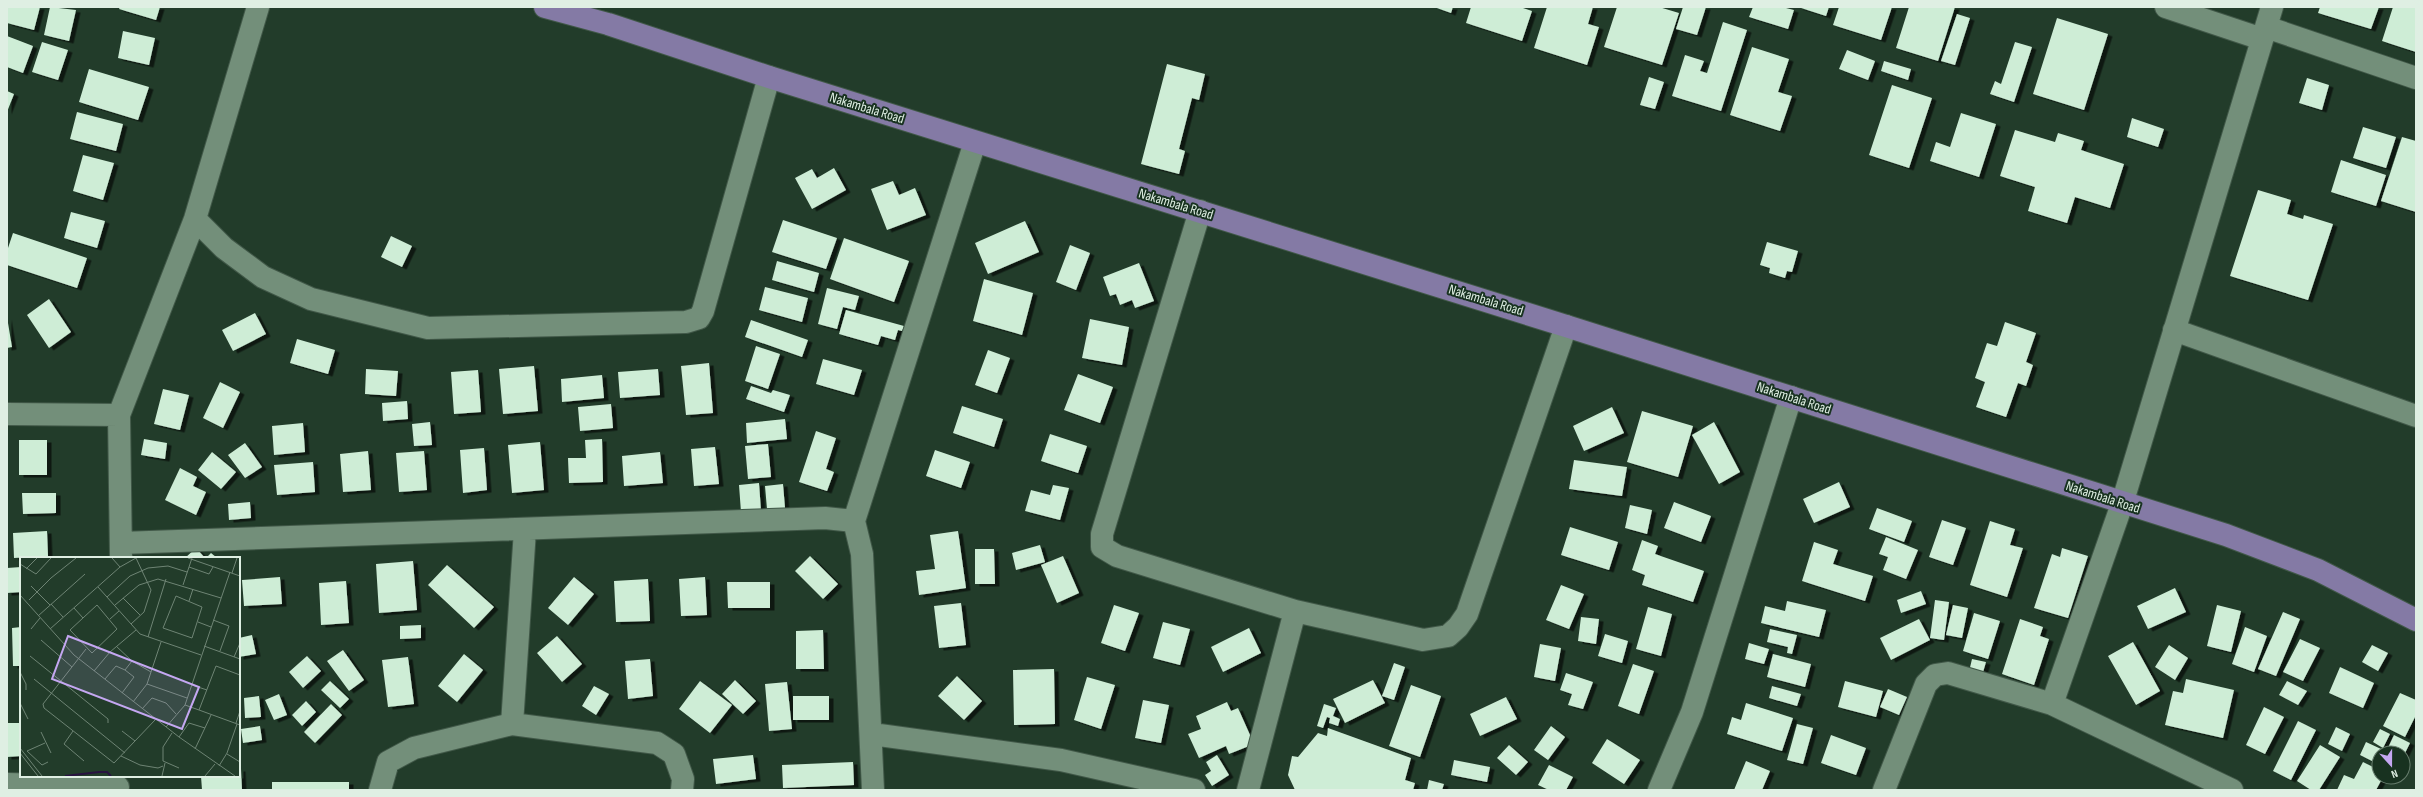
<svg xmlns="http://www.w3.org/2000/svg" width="2423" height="797" font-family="'Sofia Sans Condensed',sans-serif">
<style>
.building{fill:#ceedd6;filter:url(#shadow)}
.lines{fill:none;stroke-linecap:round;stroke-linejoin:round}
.minor-casing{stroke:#415848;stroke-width:24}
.major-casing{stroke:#415848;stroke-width:24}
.minor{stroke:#738f7a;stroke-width:22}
.major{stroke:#847aa5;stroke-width:22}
.labels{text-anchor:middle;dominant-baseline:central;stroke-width:4;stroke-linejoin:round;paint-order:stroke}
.street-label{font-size:14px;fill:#dfefe3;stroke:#183220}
.inset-river{fill:none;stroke:#281340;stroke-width:2}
.inset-road{fill:none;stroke:#6e8474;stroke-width:1}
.view{fill:#c4a7f1;fill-opacity:0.15;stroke:#c4a7f1;stroke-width:2}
.inset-edge{fill:none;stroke:#dfefe3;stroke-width:2}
</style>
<defs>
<filter id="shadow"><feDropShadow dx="4.5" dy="2.5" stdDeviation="0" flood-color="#0009"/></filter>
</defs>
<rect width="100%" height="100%" fill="#223c2a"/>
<path class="building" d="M7 7H40L34 30 7 23Z
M50 7 76 10 69 41 44 35Z
M120 7H160L156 20 119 9Z
M1434 7H1453L1451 13Z
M1471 7H1520L1532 11 1522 41 1466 23Z
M1547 7H1593L1588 24 1599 27 1587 65 1534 48Z
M1617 7H1659L1679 13 1662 65 1604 47Z
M1683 7H1706L1697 35 1676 29Z
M1753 7H1782L1794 10 1788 29 1749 17Z
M1798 7H1829L1826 16Z
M1839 7H1892L1881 40 1833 25Z
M1909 7H1955L1938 61 1896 48Z
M2320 7H2379L2371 29 2318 13Z
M2393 7H2416V52L2382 41Z
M1957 14 1970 18 1955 65 1941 61Z
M2057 18 2108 34 2084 110 2033 94Z
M1723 22 1747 30 1721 111 1672 96 1685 55 1704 61 1700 71 1707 73Z
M123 31 155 38 149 65 118 58Z
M7 36 33 46 23 73 7 67Z
M42 42 68 50 58 80 32 72Z
M2015 42 2032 47 2014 102 1990 94 1995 81 2001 84Z
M1752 47 1789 59 1778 92 1792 96 1780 131 1730 115Z
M1847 50 1875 61 1868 80 1839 69Z
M1884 61 1911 69 1908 80 1881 71Z
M1167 64 1205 74 1199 100 1192 98 1179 149 1185 151 1179 174 1141 164Z
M89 69 149 87 138 120 79 102Z
M1649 77 1664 82 1655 109 1640 105Z
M2307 78 2329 85 2322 110 2299 103Z
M1892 85 1932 98 1909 168 1869 155Z
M7 91 14 94 7 112Z
M77 112 123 124 116 151 70 139Z
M1961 113 1996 124 1979 177 1930 161 1936 142 1950 147Z
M2132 118 2164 129 2158 147 2127 137Z
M2363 127 2396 137 2386 168 2353 158Z
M2015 130 2055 142 2058 133 2084 141 2081 150 2124 164 2110 208 2075 197 2067 223 2028 211 2035 187 2000 176Z
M2402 137 2416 141V212L2381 201Z
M83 155 114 163 103 200 73 191Z
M2341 160 2386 175 2376 206 2331 192Z
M834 168 846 190 812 209 795 178 812 169 817 178Z
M893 181 899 195 915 188 926 215 887 230 871 189Z
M2258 190 2291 200 2287 214 2303 219 2304 215 2333 224 2308 300 2230 276Z
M71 212 105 221 97 248 64 238Z
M783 220 837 238 826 269 772 252Z
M1025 221 1039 252 988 274 975 243Z
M13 233 87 258 77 288 7 265V251Z
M391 236 412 246 402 267 381 257Z
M844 238 909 261 894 302 830 279Z
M1767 242 1798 251 1792 272 1787 271 1785 278 1769 273 1770 268 1760 265Z
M1070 245 1090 253 1076 290 1056 282Z
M777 261 819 273 814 292 772 280Z
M1139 263 1154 301 1135 308 1132 300 1120 305 1116 294 1110 296 1103 277Z
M984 279 1033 293 1022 335 973 321Z
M765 287 808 298 802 322 759 310Z
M827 288 859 296 855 310 843 307 837 329 818 324Z
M49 299 71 332 49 348 27 315Z
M846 310 904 326 902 331 898 330 895 340 881 336 878 345 839 334Z
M255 313 266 334 233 351 222 330Z
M7 317 12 347 7 348Z
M1090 319 1129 327 1122 365 1082 358Z
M751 320 808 340 802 357 745 337Z
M2005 322 2036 333 2026 362 2033 365 2026 386 2018 383 2006 417 1976 407 1985 382 1975 378 1987 343 1997 346Z
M297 339 335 350 328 374 290 363Z
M756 346 780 354 768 389 745 381Z
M988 350 1010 358 997 393 975 385Z
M823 359 862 370 854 395 816 384Z
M709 363 713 413 686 415 681 366Z
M534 366 538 411 503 414 499 369Z
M366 369 398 371 396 396 365 394Z
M658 369 660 395 620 398 618 372Z
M478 370 481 412 454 414 451 372Z
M1078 374 1113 387 1100 423 1064 410Z
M602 375 604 398 562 402 561 379Z
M220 382 240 392 223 428 203 418Z
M751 386 771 393 773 390 790 395 784 412 746 399Z
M163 389 189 395 180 430 154 424Z
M407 401 408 419 383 421 382 403Z
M611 404 613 428 580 431 578 407Z
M962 406 1003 419 994 447 953 433Z
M1612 407 1624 433 1584 451 1573 426Z
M1642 411 1693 426 1678 477 1627 462Z
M785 419 787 439 747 443 746 423Z
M430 422 432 445 414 446 412 424Z
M1714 422 1740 472 1719 484 1692 435Z
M303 423 305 452 274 455 272 426Z
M816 431 836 438 826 469 834 472 827 491 799 482Z
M1050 434 1087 446 1078 473 1041 461Z
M144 439 167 443 165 459 141 455Z
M602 439 603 482 569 483 568 458H586L585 440Z
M19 440H47V475H19Z
M540 442 544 490 512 493 508 445Z
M245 443 262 467 245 478 228 455Z
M768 444 771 477 748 479 745 446Z
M715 447 719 484 694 486 691 449Z
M484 448 487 490 463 493 460 450Z
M935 450 970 462 961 488 926 476Z
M368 451 371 490 343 492 340 454Z
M424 451 427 490 399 492 396 453Z
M212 452 236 472 221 489 198 470Z
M660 452 663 483 624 486 622 456Z
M1574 460 1627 467 1622 496 1569 489Z
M313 462 315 492 277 495 274 465Z
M180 468 197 477 193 486 206 492 196 515 165 500Z
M1839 482 1850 507 1814 523 1803 499Z
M759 483 761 511 741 512 739 485Z
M783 484 785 508 767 509 765 486Z
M1053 485 1069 488 1060 520 1025 511 1031 490 1050 495Z
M22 493H56V513L23 514Z
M250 502 251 518 229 520 228 504Z
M1674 502 1711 516 1701 542 1664 528Z
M1630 505 1652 510 1647 534 1625 528Z
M1877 508 1912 521 1904 542 1869 529Z
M1942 520 1966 528 1953 565 1929 557Z
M1990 521 2015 529 2010 545 2023 548 2007 597 1970 585Z
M1570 527 1618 542 1609 570 1561 555Z
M47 531 48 556 14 558 13 533Z
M958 531 966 588 919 595 916 571 935 569 930 535Z
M1886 537 1918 550 1906 579 1883 570 1888 557 1879 554Z
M1642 540 1658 546 1655 554 1704 571 1693 602 1642 585 1645 575 1632 570Z
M1814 542 1838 550 1833 564 1873 576 1865 601 1802 581Z
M1040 545 1045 562 1016 570 1012 553Z
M196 548 205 558H185Z
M2062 548 2088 556 2068 618 2034 608 2052 554 2060 557Z
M975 549H994L995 584H975Z
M211 553 217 558H206Z
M810 556 838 584 823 599 795 571Z
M1063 556 1079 593 1057 603 1041 565Z
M413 561 417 610 379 613 376 564Z
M447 565 494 607 474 628 428 585Z
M21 567V592L7 593V568Z
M280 577 282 604 244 606 242 580Z
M574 577 594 594 568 625 548 608Z
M705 577 707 615 681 616 679 579Z
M648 579 650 621 616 622 614 581Z
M346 581 349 623 321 625 319 583Z
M727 582H770V608H728Z
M1561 585 1584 594 1569 629 1546 620Z
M2175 588 2186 612 2148 629 2137 606Z
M1921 591 1926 604 1901 613 1897 600Z
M1935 600 1949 602 1944 640 1930 638Z
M1787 601 1826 610 1819 637 1761 623 1765 606 1785 611Z
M961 603 966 645 939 648 934 606Z
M1114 605 1139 613 1125 651 1101 643Z
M1953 605 1968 608 1962 638 1946 635Z
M2217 605 2241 611 2231 652 2207 646Z
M1648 607 1672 614 1661 656 1636 649Z
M2283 612 2300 619 2276 676 2258 669Z
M1974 613 2000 621 1988 659 1963 651Z
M1581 617 1599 619 1596 644 1578 641Z
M1919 619 1930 640 1891 660 1880 638Z
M2020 619 2043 627 2040 636 2049 639 2034 685 2002 674Z
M1163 622 1190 629 1180 665 1153 658Z
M421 625V638L400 639V626Z
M21 627V666H13L12 628Z
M2245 627 2267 636 2254 672 2232 664Z
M1249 628 1261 653 1223 672 1211 647Z
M1770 629 1797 635 1792 654 1787 653 1788 647 1767 642Z
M823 630 824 669H796V631Z
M1605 634 1628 641 1622 663 1598 656Z
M252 635 256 654 239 657V638Z
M557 636 582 664 562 682 537 653Z
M2300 639 2320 648 2303 681 2283 672Z
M2133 642 2160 691 2136 705 2108 656Z
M1749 643 1769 649 1764 664 1745 659Z
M1540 644 1561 648 1555 681 1534 677Z
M2169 645 2188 658 2175 680 2155 667Z
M2372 645 2388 653 2378 671 2362 662Z
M343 650 364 680 349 691 327 661Z
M464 654 483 670 457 702 438 686Z
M1773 654 1811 664 1805 687 1767 677Z
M307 656 321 671 303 688 289 672Z
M408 657 414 704 388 707 382 660Z
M650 659 653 696 628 699 625 661Z
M1972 659 1986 662 1981 679 1968 676Z
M1394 663 1405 667 1394 700 1382 696Z
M1633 664 1654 671 1639 714 1618 706Z
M2340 667 2374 683 2363 708 2329 693Z
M1054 669 1055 724 1014 725 1013 670Z
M1566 673 1593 682 1583 709 1568 705 1572 694 1560 690Z
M957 676 982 701 964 720 938 696Z
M1087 677 1115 685 1101 729 1074 720Z
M2186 679 2234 690 2223 738 2165 725 2173 691 2183 693Z
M735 680 756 701 743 714 722 694Z
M1373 680 1385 703 1345 723 1333 699Z
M330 681 349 699 340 708 321 690Z
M700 681 732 705 710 733 679 709Z
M1845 681 1883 691 1876 717 1838 707Z
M2287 681 2307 691 2298 705 2279 695Z
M787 682 792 729 769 731 765 684Z
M1411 685 1441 696 1420 757 1389 746Z
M594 686 609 694 596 715 582 706Z
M1772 686 1801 694 1797 706 1769 698Z
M1888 689 1907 697 1899 715 1880 707Z
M2400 693 2416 700V715L2405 737 2383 726Z
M279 694 287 715 274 720 265 700Z
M259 696 261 717 245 718 244 698Z
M793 696H829V720H793Z
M1506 697 1517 719 1480 736 1470 714Z
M1143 700 1169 705 1161 743 1135 738Z
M306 701 316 712 302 726 292 715Z
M1227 702 1231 711 1238 708 1254 744 1229 754 1226 746 1199 758 1188 734 1201 729 1196 716Z
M1746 703 1793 718 1782 751 1727 734 1732 717 1741 720Z
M331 704 342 715 315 743 304 732Z
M1324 704 1336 708 1333 716 1340 719 1338 726 1329 723 1330 718 1327 717 1323 728 1317 726Z
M2264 707 2284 717 2265 754 2246 745Z
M2298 721 2316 730 2291 780 2273 771Z
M7 723H21V756L7 757Z
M1797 724 1813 728 1803 764 1787 760Z
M260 726 262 740 243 743 241 729Z
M1551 726 1565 737 1548 760 1534 750Z
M2336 727 2350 734 2342 751 2328 744Z
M1328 728 1411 758 1405 780 1415 783 1413 790H1295L1288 775 1292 756 1298 757 1318 733 1327 736Z
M2380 729 2390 734 2383 748 2373 742Z
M1831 735 1866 748 1856 775 1821 763Z
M2394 735 2410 743 2403 757V753L2388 748Z
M1607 739 1640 760 1624 784 1592 763Z
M2366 742 2381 749 2374 762 2360 755Z
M1509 745 1528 762 1516 775 1497 758Z
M2320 745 2340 757 2319 790H2311L2297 781Z
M2385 748 2394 753H2382Z
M753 755 756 779 716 784 713 759Z
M1217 755 1229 775 1212 786 1205 775 1211 771 1206 762Z
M1454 760 1490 767 1487 782 1451 775Z
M1746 761 1770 771 1762 790H1734Z
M853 762 854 785 783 788 782 765Z
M2363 762 2379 770V777H2383L2376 790H2337L2344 775 2354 779Z
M1549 765 1573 777 1566 790H1549L1538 785Z
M239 769H241L242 790H202L201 776H239Z
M1429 780 1444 784 1442 790H1427Z
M272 782H349V790H272Z"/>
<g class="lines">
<g class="minor-casing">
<path id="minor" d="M2166 7 2262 39
M2266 27 2416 78
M1200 211 1102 534V547L1117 556 1295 611
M195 219 224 248 263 277 311 299 428 328 686 322 699 318 703 311 769 77
M2174 330 2416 416
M7 414 119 415
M854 521 862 554 873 790
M121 543 825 518 854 521 975 142
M121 558 119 415 195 219 258 7
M2052 704 2122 504 2272 7
M512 724 525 530
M872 734 1061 760 1194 790
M7 784 118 787
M380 790 388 762 414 748 512 724 657 743 674 754 683 779 682 790
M1248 790 1295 611 1423 640 1448 636 1458 627 1467 614 1566 326
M1659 790 1692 712 1791 397
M1884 790 1926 684 1935 675 1948 673 2052 704 2232 790"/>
</g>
<g class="major-casing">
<path id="major" d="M545 7 608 24 769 77 1566 326 2226 535 2318 570 2416 620"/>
</g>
<use href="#minor" class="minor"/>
<use href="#major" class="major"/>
</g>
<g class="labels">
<g class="street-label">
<text transform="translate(867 108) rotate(17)">Nakambala Road</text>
<text transform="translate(1176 204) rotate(17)">Nakambala Road</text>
<text transform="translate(1486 300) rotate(17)">Nakambala Road</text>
<text transform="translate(1794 398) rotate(18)">Nakambala Road</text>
<text transform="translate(2103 497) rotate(18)">Nakambala Road</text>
</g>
</g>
<g transform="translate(20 557)">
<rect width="220" height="220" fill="#223c2a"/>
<path class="inset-river" d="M45 219 79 215H87L91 219"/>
<path class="inset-road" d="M92 1 100 10M168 1 220 19M0 7 16 17 31 1M169 10 189 17 193 10M6 12 17 1M212 16 217 1M163 28 172 1M11 29 30 48M78 30 120 77 181 98M0 38 54 98 159 180 215 219M156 39 182 50 172 81 143 71ZM87 40 110 19 128 11 148 9 167 15M103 41 120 58M9 43 31 21 56 1M169 44 173 32M31 47 43 60M77 48 97 72 72 96 50 73ZM95 48 119 28 138 22 201 41M54 51 63 61M18 59 65 17M90 62 99 54M193 63 209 69 200 94M178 65 191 70M111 67 124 55 131 33 116 1M11 72 20 61M30 72 100 10 116 1M128 80 146 22M21 83 52 110M96 89 112 104 131 115M184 89 220 102M66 92 23 147 24 151 94 206 135 163M10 99 41 124M214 100 220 86M74 114 90 95 116 73M0 115 6 127V133M14 122 105 196M85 122 96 109 105 113 112 104M41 124 88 162V166M127 127 141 85M172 128 187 133M102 136 114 120 105 113M113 145 127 127 167 141M0 146 8 162M165 148 179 153 196 109 220 118M122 152 132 141 146 146 156 157M179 153 220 168M216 166 220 154M146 170 165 148 210 15M53 174 44 187 64 204M102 174 115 184M21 175 31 196M152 176 143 190V204L159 211M159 180 169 166 185 171M0 191 22 219M175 192 191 158M7 194 22 208 28 205M7 194 25 186M0 196 18 219M207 197 220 205M101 199 120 208 138 211 143 209M199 209 207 196 217 167M142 219 145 206M185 219 195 207"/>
<path class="view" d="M48 79 179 130 162 172 32 122Z"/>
<rect width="220" height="220" class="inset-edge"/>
</g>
<rect width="2423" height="797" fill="none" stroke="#dfefe3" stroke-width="16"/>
<g transform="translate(2391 765) rotate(159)"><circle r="19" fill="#183220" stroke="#687e6e"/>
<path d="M0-3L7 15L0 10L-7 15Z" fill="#c4a7f1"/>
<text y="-6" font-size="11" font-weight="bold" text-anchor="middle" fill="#dfefe3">N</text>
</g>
</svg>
